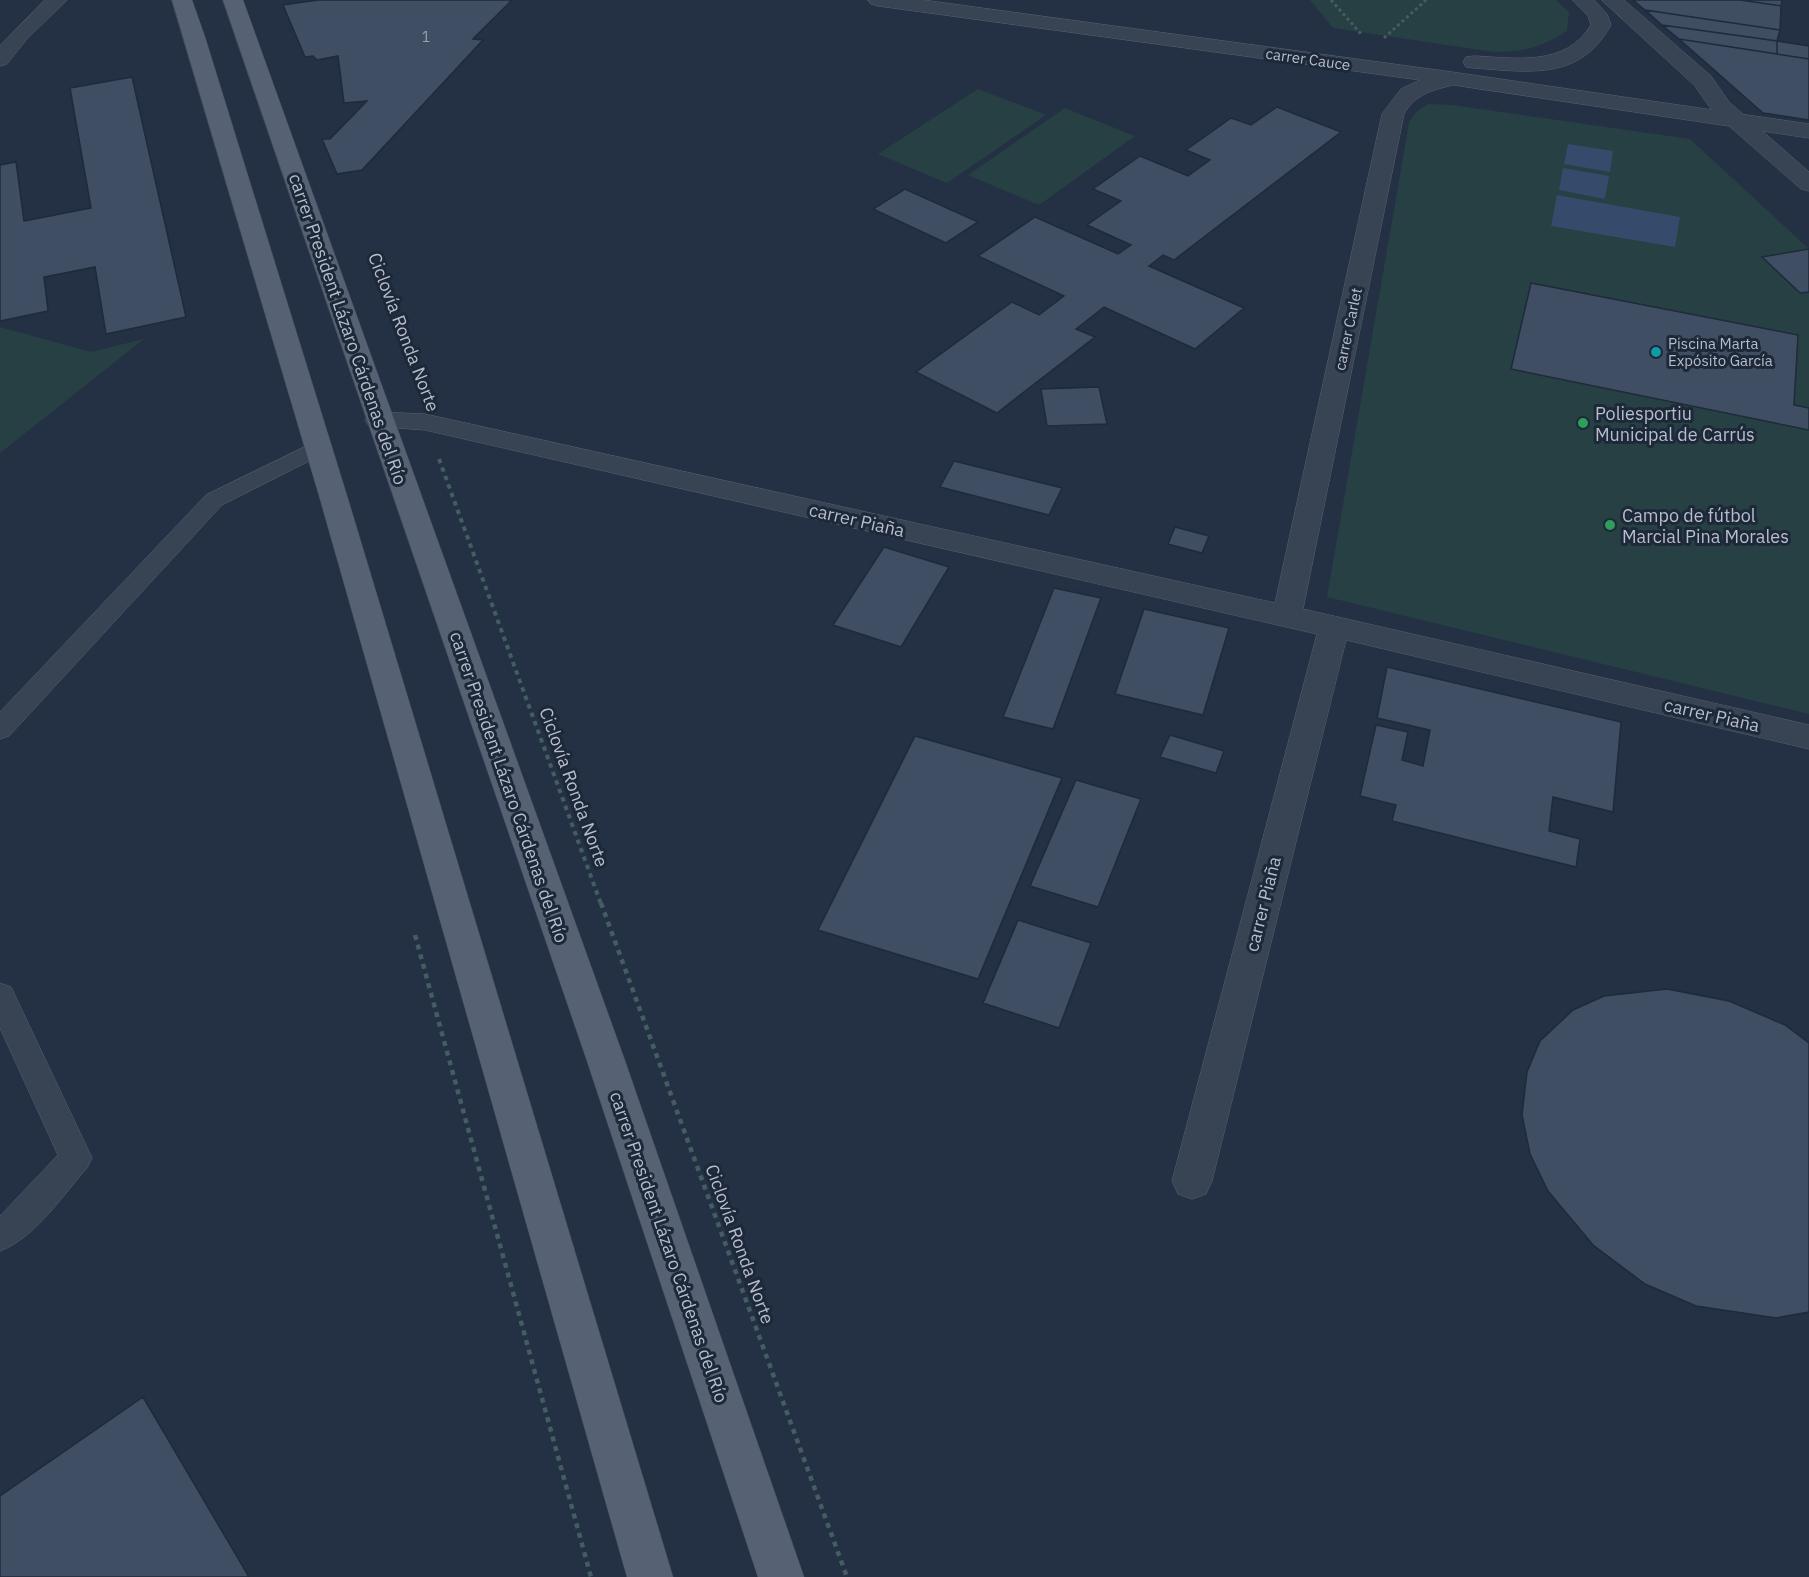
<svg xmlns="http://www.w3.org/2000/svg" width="1809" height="1577" font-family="'IBM Plex Sans',sans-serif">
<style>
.green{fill:#264044}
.water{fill:#364b6c}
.building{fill:#404e64;stroke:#1f2a3a;stroke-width:1.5}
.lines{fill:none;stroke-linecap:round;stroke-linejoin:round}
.service-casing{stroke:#576170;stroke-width:1}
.minor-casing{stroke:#576170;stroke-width:1}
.tertiary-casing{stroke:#576170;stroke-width:1}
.primary-casing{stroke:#424c5c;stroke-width:1}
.path-far2{stroke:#445d61;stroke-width:3;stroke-dasharray:3 3;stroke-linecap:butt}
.path-far1{stroke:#445d61;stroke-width:4;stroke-dasharray:4.5 4.5;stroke-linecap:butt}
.path{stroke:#445d61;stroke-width:4.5;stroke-dasharray:5 5;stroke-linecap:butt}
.service{fill:#384353;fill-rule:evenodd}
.minor{fill:#384353;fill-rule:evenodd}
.tertiary{fill:#384353;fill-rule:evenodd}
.primary{fill:#566273;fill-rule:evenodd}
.culture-dot{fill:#0f9aa8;stroke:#1d2838;stroke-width:2}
.leisure-dot{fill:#2e9e5b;stroke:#1d2838;stroke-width:2}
.labels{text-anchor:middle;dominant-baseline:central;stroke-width:6;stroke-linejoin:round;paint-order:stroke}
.far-number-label{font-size:14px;fill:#98a2b3}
.far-street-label{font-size:15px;fill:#b6becd;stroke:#1d2838}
.far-poi-label{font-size:15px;fill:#b6becd;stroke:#1d2838;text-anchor:start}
.street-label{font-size:18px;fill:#b6becd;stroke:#1d2838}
.poi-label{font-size:18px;fill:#b6becd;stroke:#1d2838;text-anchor:start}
</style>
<rect width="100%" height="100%" fill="#243144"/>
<path class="green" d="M1310 0H1556L1569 12 1567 31C1543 47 1522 52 1494 52L1333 28Z
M978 89 1046 115 947 183 878 154Z
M1428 104 1452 105 1690 139 1809 249V714L1327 597 1409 123 1415 113Z
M1065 108 1135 136 1039 205 968 175Z
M0 327 91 352 144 339 0 453Z"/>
<path class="water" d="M1568 144 1613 151 1610 172 1564 164Z
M1563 168 1609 176 1605 199 1559 190Z
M1557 195 1680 217 1675 247 1551 226Z"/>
<path class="building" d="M318 0H512L473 39 483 40 362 170 337 174 322 139H330L367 101 344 103 338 56 317 60 313 56 305 57 283 5Z
M1633 0H1740L1781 6 1780 30 1645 10Z
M1740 0H1782L1781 6Z
M1645 10 1780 30 1777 41 1662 25Z
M1662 25 1777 41V54L1679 39Z
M1679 39 1809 59V120L1763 113Z
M1777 41 1809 46V59L1777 54Z
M132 77 186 317 106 334 95 267 44 277 48 311 0 321V165L16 162 24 221 91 208 70 88Z
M1277 107 1341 132 1174 260 1163 255 1149 266 1244 308 1195 349 1104 307 1076 329 1095 337 997 413 916 372 1012 302 1039 315 1064 296 978 256 1035 217 1118 254 1131 245 1087 225 1121 201 1093 189 1140 156 1188 176 1210 160 1186 150 1231 118 1251 125Z
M905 189 978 222 946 243 873 209Z
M1809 249V292L1800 293 1762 257Z
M1531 283 1798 335 1794 405 1809 408V430L1511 369Z
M1099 387 1107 424 1047 426 1041 389Z
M954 461 1062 488 1049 515 940 487Z
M1175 527 1209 536 1202 553 1168 544Z
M884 547 949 567 901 647 833 625Z
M1054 588 1101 598 1053 729 1003 717Z
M1144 609 1229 628 1203 715 1115 694Z
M1387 667 1621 722 1613 812 1553 797 1549 831 1580 839 1576 867 1392 821 1396 805 1360 796 1376 725 1408 732 1402 760 1423 766 1430 730 1377 718Z
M1170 735 1224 751 1216 773 1160 757Z
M915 736 1062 778 978 979 818 930Z
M1076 780 1141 799 1098 907 1030 886Z
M1018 920 1091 943 1059 1028 983 1003Z
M1667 989 1729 1001 1785 1025 1809 1043V1312L1776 1318 1696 1306 1645 1284 1593 1245 1548 1191 1530 1154 1522 1115 1527 1072 1540 1041 1573 1010 1604 996Z
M143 1397 249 1577H0V1496Z"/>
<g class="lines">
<g class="service-casing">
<path id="service" d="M319 440 327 442 330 447 327 452 222 505 9 736 0 739V712L206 495Z
M0 983 11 987 92 1158 87 1168C62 1196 36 1237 0 1251V1216L58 1155 0 1028Z"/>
</g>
<g class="minor-casing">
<path id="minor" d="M868 0H923L1452 72 1809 124V138L1453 85C1433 90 1415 94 1404 114L1303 609 1809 725V749L1346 640 1212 1181 1206 1194 1192 1199 1178 1194 1172 1181 1317 634 425 430 369 426 365 420 369 414 379 412 425 414 1275 603 1382 114 1401 89 1420 80 878 6 871 4Z
M1573 0H1594L1607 14 1611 25C1580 81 1530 72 1474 68L1466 67 1463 62 1466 57 1474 56C1516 58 1566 67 1591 25L1588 16Z"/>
</g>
<g class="tertiary-casing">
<path id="tertiary" d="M45 0H67L27 39 7 64 0 66V46Z
M1602 0H1624L1711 76 1729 102 1809 172V191L1801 189 1713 112 1695 86Z"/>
</g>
<g class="primary-casing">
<path id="primary" d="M172 0H192L205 37 348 499 673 1577H627L320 499Z
M223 0H243L624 1058 804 1577H758L586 1058Z"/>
</g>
<path class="path-far2" d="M1331 0 1362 35
M1384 38 1426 0"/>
<path class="path-far1" d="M439 459 601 904"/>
<path class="path" d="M601 903 847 1577
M415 935 591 1577"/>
<use href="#service" class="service"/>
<use href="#minor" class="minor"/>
<use href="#tertiary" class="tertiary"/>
<use href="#primary" class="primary"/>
</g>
<circle class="culture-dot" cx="1656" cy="352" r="6"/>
<g class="leisure-dot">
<circle cx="1583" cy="423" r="6"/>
<circle cx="1610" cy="525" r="6"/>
</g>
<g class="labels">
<g class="far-number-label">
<text x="426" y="37">1</text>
</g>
<g class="far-street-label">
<text transform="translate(1308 59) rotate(8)">carrer Cauce</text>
<text transform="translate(1348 329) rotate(-78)">carrer Carlet</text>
</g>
<g class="far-poi-label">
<text x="1668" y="343">Piscina Marta<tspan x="1668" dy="17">Expósito García</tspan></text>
</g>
<g class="street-label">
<text transform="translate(348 329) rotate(71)">carrer President Lázaro Cárdenas del Río</text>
<text transform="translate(404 332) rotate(69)">Ciclovía Ronda Norte</text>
<text transform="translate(857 520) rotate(13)">carrer Piaña</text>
<text transform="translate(1712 715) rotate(13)">carrer Piaña</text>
<text transform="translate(509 787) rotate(71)">carrer President Lázaro Cárdenas del Río</text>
<text transform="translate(574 787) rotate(70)">Ciclovía Ronda Norte</text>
<text transform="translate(1263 904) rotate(-76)">carrer Piaña</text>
<text transform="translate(740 1244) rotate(70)">Ciclovía Ronda Norte</text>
<text transform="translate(669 1247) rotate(71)">carrer President Lázaro Cárdenas del Río</text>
</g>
<g class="poi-label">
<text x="1595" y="413">Poliesportiu<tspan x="1595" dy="21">Municipal de Carrús</tspan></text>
<text x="1622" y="515">Campo de fútbol<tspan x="1622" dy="21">Marcial Pina Morales</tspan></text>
</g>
</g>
</svg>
